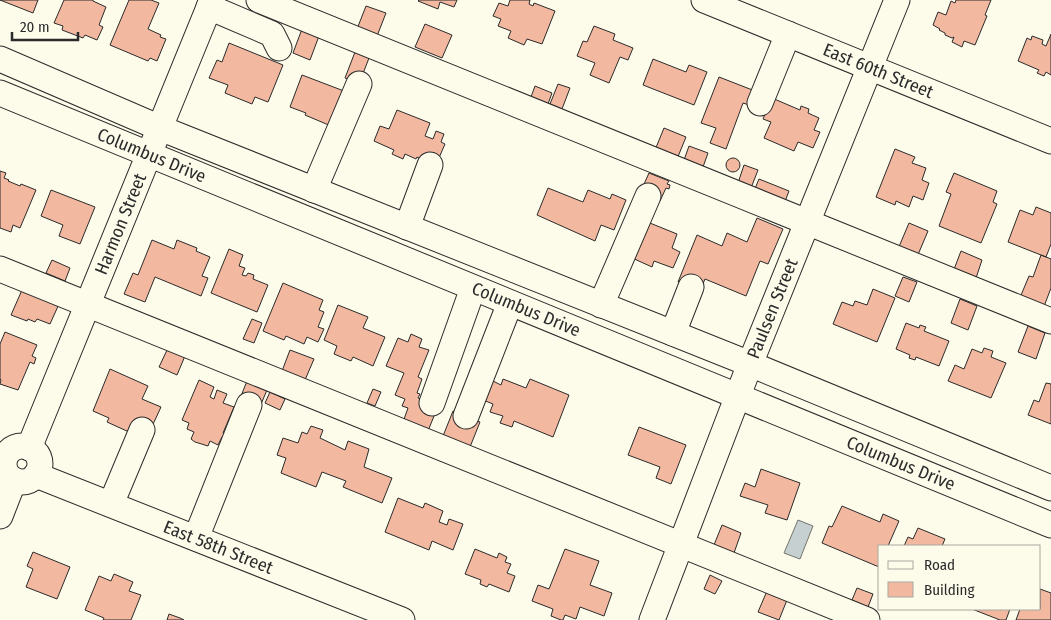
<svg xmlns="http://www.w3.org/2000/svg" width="1051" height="620" font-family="'Fira Sans Condensed',sans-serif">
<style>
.water{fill:#c7d0d0;stroke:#74746e}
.building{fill:#f2b8a0;stroke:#2b2b2b}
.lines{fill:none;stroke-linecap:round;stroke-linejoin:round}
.minor-casing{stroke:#2b2b2b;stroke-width:27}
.minor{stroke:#fdfbea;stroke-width:25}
.labels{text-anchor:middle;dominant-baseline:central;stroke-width:4;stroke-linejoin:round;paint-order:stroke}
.street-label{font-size:18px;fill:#2b2b2b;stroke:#fdfbea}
</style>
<rect width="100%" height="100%" fill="#fdfbea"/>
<path class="water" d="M798 520 813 526 800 559 784 553Z"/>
<path class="building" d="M0 0H38L33 13Z
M64 0H93V1L106 7 99 25 103 27 97 40 85 35 83 38 62 30 63 26 54 23Z
M129 0H151L159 3 148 29 161 35 160 37 166 39 157 61 150 58 148 61 110 45Z
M419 0H457L454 7 440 2 438 9 418 1Z
M510 0H530L529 4 533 6 534 3 555 11 542 44 527 39 524 45 508 38 511 31 498 26 501 19 493 16 499 3 508 6Z
M956 0H991L985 15 987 16 975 45 964 41 962 47 952 42 954 37 952 38 945 35V33L939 30 940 29 933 25 938 12 946 15 951 1 955 3Z
M366 6 386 13 377 36 357 29Z
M425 24 452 35 442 58 415 47Z
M594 26 615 34 613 40 633 48 628 60 620 57 609 83 590 75 595 63 577 56 583 41 587 42Z
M302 29 319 36 310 60 293 53Z
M1051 34V75L1046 72 1044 76 1037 73 1039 70 1018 61 1027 38 1031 40 1032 36 1043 40 1042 44 1046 46Z
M229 43 283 65 268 102 255 97 252 104 225 93 228 85 209 78 217 60 222 62Z
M355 52 369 58 359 84 345 78Z
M653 59 686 72 689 65 707 72 694 105 643 85Z
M302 75 344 91 331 126 305 115 306 113 290 107Z
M719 77 755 91 749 105 743 103 726 149 710 143 716 128 701 123Z
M558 84 570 88 562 109 550 104Z
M535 86 552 93 548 104 531 97Z
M772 98 800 110 801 106 809 109 808 113 819 118 814 130 820 132 813 148 798 142 794 151 764 138 771 122 763 119Z
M397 110 430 123 425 136 433 139 436 131 444 134 441 142 445 144 435 167 417 157 416 159 405 154 403 159 392 154 394 150 374 141 380 126 389 129Z
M664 128 686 137 677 159 655 150Z
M689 146 708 153 703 167 684 160Z
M895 149 915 157 912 163 926 168 922 180 929 183 923 200 913 196 909 207 896 201 895 205 876 197Z
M726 165a7 7 0 1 1 14 0a7 7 0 1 1-14 0Z
M744 165 758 170 751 188 738 183Z
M0 171 6 173 4 178 9 180 8 181 20 186 21 184 36 190 20 228 13 225 11 232 0 228Z
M649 173 669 181 667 184 670 185 669 189 666 188 660 201 640 193Z
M954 173 997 191 993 202 997 204 981 243 939 226 951 194 946 192Z
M759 179 789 191 784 204 754 191Z
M548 188 583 202 588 190 610 199 612 194 626 200 614 230 601 225 595 241 537 215Z
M51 190 95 207 80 244 59 236 63 225 41 216Z
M1036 207 1051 213V244L1046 257 1008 242 1020 210 1033 215Z
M757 218 783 229 768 264 760 261 746 296 705 279 700 291 678 282 697 235 722 246 727 233 747 242Z
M645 221 677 234 672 248 680 252 673 268 654 261 652 267 630 257Z
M909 223 928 231 917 257 898 249Z
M152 240 174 249 177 240 197 248 196 251 210 257 202 276 208 278 201 296 155 277 145 302 124 294 133 273 138 275Z
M229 249 243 255 239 266 245 268 242 275 246 276 248 273 254 275 253 279 268 285 257 312 211 293Z
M961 251 982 260 975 281 953 272Z
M1041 255 1051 259V288L1043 309 1019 300 1029 276 1033 277Z
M52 260 70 268 65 281 46 273Z
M903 277 917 282 909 302 895 296Z
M283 283 323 300 319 310 324 312 318 327 324 329 318 342 307 337 304 344 286 336 284 340 263 331Z
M873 289 895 298 877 342 833 324 842 302 853 306 855 301 867 305Z
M22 290 59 304 50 324 37 319 35 322 28 319 27 321 11 315Z
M960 299 977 306 968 330 951 323Z
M338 305 368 317 363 328 385 337 373 366 353 357 351 361 334 354 337 346 324 340Z
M252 319 262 323 254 343 243 339Z
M906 323 919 328 920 325 926 327 924 331 949 341 939 366 916 357 915 360 909 358 910 355 896 349Z
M1028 326 1045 333 1036 359 1018 352Z
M5 332 37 345 32 356 36 358 34 364 30 362 18 390 0 384 1 380 0 379V344Z
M411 334 422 339 419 347 429 350 418 377 422 379 417 393 420 394 418 398 438 406 428 431 403 422 408 408 402 406 405 399 395 395 404 373 386 366 398 338 408 342Z
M168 348 185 356 177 375 159 367Z
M984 348 993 351 991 357 1006 363 991 398 948 381 955 365 964 369 972 349 982 353Z
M290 350 314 359 305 380 282 371Z
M110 369 148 386 142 399 161 407 149 433 129 432 107 422 109 418 93 411Z
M503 379 526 388 530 379 569 395 553 437 514 421 512 427 500 423 503 416 490 412 493 404 483 400 491 380 501 385Z
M199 380 214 387 210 397 214 399 217 390 227 394 223 403 234 407 223 433 226 434 224 438 222 437 218 445 210 441 208 446 195 442 191 439 194 432 187 429 189 423 182 420Z
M247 381 267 390 259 409 239 401Z
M1046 383 1051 384V424L1028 415 1034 400 1039 402Z
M373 389 381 392 375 406 367 403Z
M270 392 285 399 280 410 265 403Z
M453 411 480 422 470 447 443 436Z
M311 426 323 430 320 438 345 450 348 441 369 449 364 467 392 478 382 503 343 487 346 481 322 472 316 487 281 473 286 458 277 455 283 438 298 443 302 432 307 434Z
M639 427 686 445 671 484 656 478 660 467 628 455Z
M761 469 800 483 787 520 765 513 768 505 740 496 745 483 755 487Z
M398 498 423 508 425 503 443 511 439 522 447 525 449 519 463 524 453 550 432 541 429 550 385 532Z
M842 506 880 522 883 514 899 521 888 546H880L879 567 822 543 829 526 832 527Z
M722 525 741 533 734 553 714 545Z
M918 528 945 539 942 546H904L908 537 913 539Z
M475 549 497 558 499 553 507 557 505 562 511 564 507 573 515 576 509 592 489 584 487 587 480 584 481 580 465 574Z
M565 549 599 561 590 585 612 593 604 616 580 607 576 619 565 615 563 620H561L551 616 553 609 532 601 538 585 549 589Z
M33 552 70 567 57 599 26 587 33 569 27 566Z
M114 574 133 582 129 591 141 595 131 620H103L104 618 85 610 99 576 111 581Z
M710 575 722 581 715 594 704 589Z
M857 588 873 594 868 607 852 600Z
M1040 589 1051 593V620H1016L1020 609H1040Z
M767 591 787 600 779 620 758 612Z
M972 609H1010L1006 620H1000Z
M169 614 180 618 184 620H167Z"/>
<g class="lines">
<g class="minor-casing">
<g id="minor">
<path d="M259 0 1051 321"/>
<path id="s1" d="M704 0 1051 141"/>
<path d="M209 7 272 34 279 48"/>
<path d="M0 59 160 128 750 364 1051 488"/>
<path id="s2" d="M0 93 1051 525"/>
<path d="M760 103 788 34"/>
<path d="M314 190 359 84"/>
<path d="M407 227 430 165"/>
<path d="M0 269 867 620"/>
<path d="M601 305 648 196"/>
<path d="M673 333 691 287"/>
<path d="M432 403 473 288"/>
<path d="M466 416 510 303"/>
<circle cx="22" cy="464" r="18"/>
<path id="s3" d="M29 448 212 0"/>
<path id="s4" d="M36 475 402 620"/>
<path d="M111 504 142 430"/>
<path d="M0 516 14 480"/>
<path d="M196 538 249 405"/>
<path id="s5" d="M652 620 750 364 897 0"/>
</g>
</g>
<use href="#minor" class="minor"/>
</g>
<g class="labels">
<g class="street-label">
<text stroke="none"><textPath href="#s1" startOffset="188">East 60th Street</textPath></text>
<text stroke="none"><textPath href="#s2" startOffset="164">Columbus Drive</textPath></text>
<text stroke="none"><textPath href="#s3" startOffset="242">Harmon Street</textPath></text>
<text stroke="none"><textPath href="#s2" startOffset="569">Columbus Drive</textPath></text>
<text stroke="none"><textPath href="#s5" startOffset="334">Paulsen Street</textPath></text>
<text stroke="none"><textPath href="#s2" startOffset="974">Columbus Drive</textPath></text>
<text stroke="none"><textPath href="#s4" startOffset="196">East 58th Street</textPath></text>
</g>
</g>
<rect x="878" y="545" width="162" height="65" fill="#fdfbea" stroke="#a9a89e"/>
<rect x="888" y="561" width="25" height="8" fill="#fdfbea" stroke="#a9a89e"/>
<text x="924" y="570" font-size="15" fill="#2b2b2b">Road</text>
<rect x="888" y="582" width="25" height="15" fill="#f2b8a0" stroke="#a9a89e"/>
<text x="924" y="595" font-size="15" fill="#2b2b2b">Building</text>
<path d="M12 32v8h66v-8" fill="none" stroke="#2b2b2b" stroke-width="2.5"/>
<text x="20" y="32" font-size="15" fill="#2b2b2b" stroke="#fdfbea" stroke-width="4" paint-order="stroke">20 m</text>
</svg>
